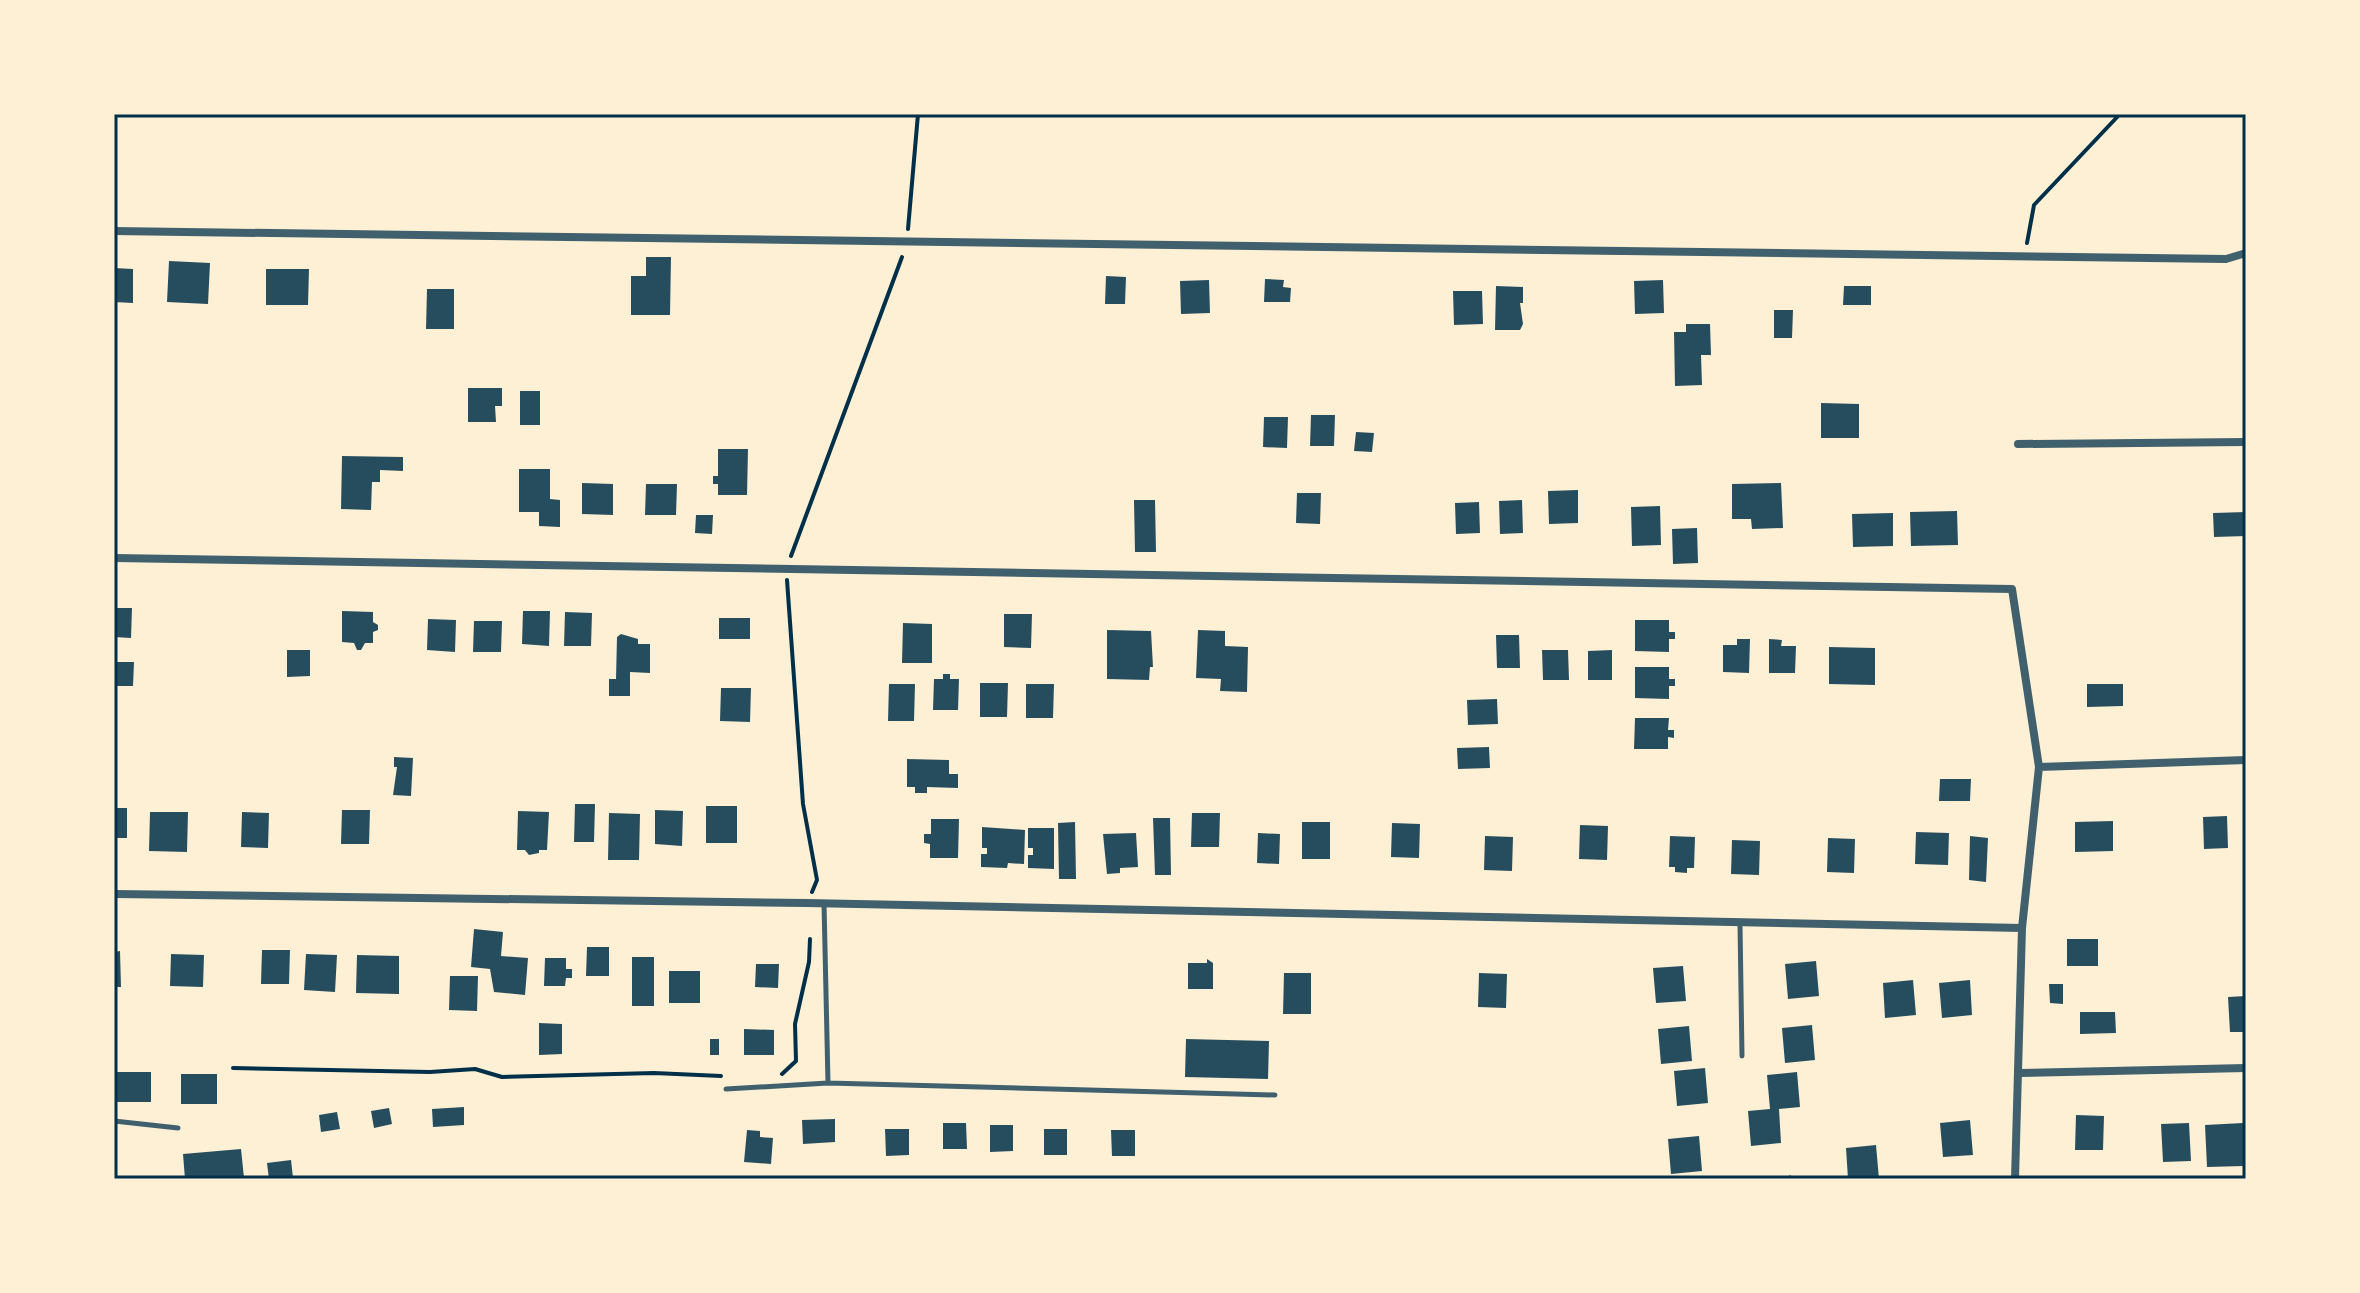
<svg xmlns="http://www.w3.org/2000/svg" width="2360" height="1293" font-family="'Nunito Sans',sans-serif">
<style>
.building{fill:#264d5e}
.lines{fill:none;stroke-linecap:round;stroke-linejoin:round}
.path{stroke:#003049;stroke-width:4}
.service{stroke:#3f606c;stroke-width:5}
.minor{stroke:#3f606c;stroke-width:8}
.neatline{fill:none;stroke:#003049;stroke-width:3}
</style>
<rect width="100%" height="100%" fill="#fdf0d5"/>
<path class="building" d="M646 257H671L670 315H631V276H646Z
M169 261 210 263 208 304 167 302Z
M114 268 133 269V303L114 302Z
M266 269H309L308 305H266Z
M1106 276 1126 277 1125 304H1105Z
M1265 279 1284 280 1283 287 1291 288 1290 302H1264Z
M1209 280 1210 313 1181 314 1180 281Z
M1663 280 1664 313 1635 314 1634 281Z
M1496 286 1523 287V303H1520L1523 324 1520 330H1495Z
M1844 286H1871V305H1843Z
M427 289H454V329H426Z
M1453 291H1482L1483 324 1454 325Z
M1774 310H1793L1792 338H1774Z
M1686 324H1710L1711 355H1701L1702 385 1675 386 1674 332H1686Z
M468 388H502V406H495L496 422H468Z
M520 391H540V425H520Z
M1821 403 1859 404V438H1821Z
M1311 415H1335L1334 446H1310Z
M1264 417H1288L1287 448 1263 447Z
M1356 432 1374 433 1372 452 1354 451Z
M718 449H748L747 495H718V484H713V476H718Z
M342 456 403 457V471L380 470V482H372L371 510 341 509Z
M519 469H550V499L560 500V527L539 526V512H519Z
M582 483 613 484V515L582 514Z
M1781 483 1783 528 1752 529 1751 519H1732V484Z
M646 484H677L676 515H645Z
M1578 490V523L1549 524 1548 491Z
M1297 493H1321L1320 524 1296 523Z
M1134 500H1155L1156 552H1135Z
M1522 500 1523 533 1500 534 1499 501Z
M1479 502 1480 533 1456 534 1455 503Z
M1660 506 1661 545 1632 546 1631 507Z
M1957 511 1958 545 1911 546 1910 512Z
M2246 512V536L2214 537 2213 513Z
M1893 513V546L1853 547 1852 514Z
M696 515H713L712 534 695 533Z
M1697 528 1698 563 1673 564 1672 529Z
M114 608H132L131 638 114 637Z
M342 611 373 612V622L378 625V630L373 632V643H365L361 650H357L354 643 342 642Z
M523 611H550L549 646 522 644Z
M565 612 592 613 591 646H564Z
M1004 614H1032L1031 648 1004 647Z
M719 618H750V639H719Z
M428 619 456 620 455 652 427 650Z
M1635 620H1669V632H1675V639H1669V652L1635 651Z
M474 621H502L501 652H473Z
M903 623 932 624V663H902Z
M1107 630 1151 631 1153 667H1150L1149 680 1107 679Z
M1198 630 1225 631V646L1248 647 1247 692 1220 691 1221 679 1196 678Z
M621 634 638 639V644H650V673L630 672V696H609V679H616L617 637Z
M1496 635H1519L1520 668H1497Z
M1737 639H1750L1749 673 1723 672V645H1737Z
M1769 639 1782 640 1781 646H1796L1795 673H1769Z
M1829 647 1875 648V685L1829 684Z
M287 650H310V676L287 677Z
M1542 650H1568L1569 680H1543Z
M1612 650V680H1588V651Z
M114 662H134L133 686H114Z
M1635 667H1669V679H1675V686H1669V699L1635 698Z
M943 674H950V679H959L958 710H933L934 679H943Z
M980 683H1008L1007 717H980Z
M889 684H915L914 721H888Z
M1026 684H1054L1053 718H1026Z
M2087 684H2123V706L2087 707Z
M721 688H751L750 722 720 721Z
M1497 699 1498 724 1468 725 1467 700Z
M1635 718H1669L1668 730H1674V738L1668 737V749H1634Z
M1489 747 1490 768 1458 769 1457 748Z
M394 757 413 758 411 796 393 795 397 767H394Z
M907 759 949 760V774H958V788L927 787V793H915V787H907Z
M1940 779H1971L1970 801H1939Z
M575 804H595L594 842H574Z
M706 806H737V843H706Z
M114 808H127V838H114Z
M342 810H370L369 844H341Z
M655 810 683 811 682 846 655 844Z
M518 811 549 812 547 850H539V853L529 855 525 850H517Z
M150 812H188L187 852 149 851Z
M242 812 269 813 268 848 241 847Z
M609 813 640 814 639 860H608Z
M1192 813H1220L1219 847H1191Z
M2227 816 2228 848 2204 849 2203 817Z
M1153 818H1170L1171 875H1155Z
M931 819H959L958 858H930V844L924 843V834H931Z
M2113 821V851L2075 852V822Z
M1075 822 1076 879H1059L1058 823Z
M1302 822H1330V859H1302Z
M1392 823 1420 824 1419 858 1391 857Z
M1580 825 1608 826 1607 860 1579 859Z
M982 827 1025 830 1024 864 1008 863 1007 868 981 867V854H987V848H982Z
M1028 828H1054V869L1028 868V855H1033V848H1028Z
M1916 832 1949 833 1948 865 1915 864Z
M1136 833 1138 867 1120 868V873L1107 874 1103 834Z
M1258 833 1280 834 1279 864 1257 863Z
M1485 836 1513 837 1512 871 1484 870Z
M1670 836 1695 837 1694 868H1687V873L1675 872V867H1669Z
M1970 836 1988 838 1986 882 1969 880Z
M1828 838 1855 839 1854 873 1827 872Z
M1732 840 1760 841 1759 875 1731 874Z
M474 929 503 932 501 956 528 958 525 995 494 992 490 969 471 967Z
M2067 939H2098V966H2067Z
M587 947H609V976H586Z
M262 950H290L289 984H261Z
M120 951 121 987H114V952Z
M171 954 204 955 203 987 170 986Z
M306 954 337 955 335 992 304 990Z
M357 955 399 956V994L356 993Z
M632 957H654V1006H632Z
M545 958H566V969H572V978H566L565 986H544Z
M1207 959 1213 963V989H1188V963H1207Z
M1816 961 1819 996 1788 999 1785 964Z
M756 964H779L778 988 755 987Z
M1683 966 1686 1001 1656 1003 1653 968Z
M669 971H700V1003H669Z
M1284 973H1311V1014H1283Z
M1479 973 1507 974 1506 1008 1478 1007Z
M450 976H478L477 1011 449 1010Z
M1913 980 1916 1015 1885 1018 1883 983Z
M1970 980 1972 1015 1942 1018 1939 983Z
M2049 984H2063V1004L2050 1003Z
M2246 996V1032H2230L2228 997Z
M2080 1012H2115L2116 1033 2080 1034Z
M539 1023 562 1024V1054L539 1055Z
M1812 1025 1815 1060 1785 1063 1782 1028Z
M1689 1026 1692 1061 1661 1064 1658 1029Z
M744 1029 774 1030V1055H744Z
M710 1039H719V1055H710Z
M1186 1039 1269 1041 1268 1079 1185 1077Z
M1705 1068 1708 1103 1677 1106 1674 1071Z
M116 1072H151V1102H116Z
M1797 1072 1800 1107 1779 1109 1781 1143 1751 1146 1748 1111 1770 1109 1767 1075Z
M181 1074H217V1104H181Z
M464 1107V1125L433 1127 432 1109Z
M389 1108 392 1124 374 1128 371 1111Z
M337 1112 340 1129 321 1132 319 1115Z
M2076 1115 2104 1116 2103 1150H2075Z
M835 1119V1142L803 1144 802 1120Z
M1970 1120 1973 1155 1943 1157 1940 1123Z
M943 1123H966L967 1149H943Z
M2189 1123 2191 1161 2163 1162 2161 1124Z
M2243 1123 2244 1166 2207 1167 2205 1125Z
M990 1125H1013V1151L990 1152Z
M885 1129H909V1155L886 1156Z
M1044 1129H1067V1155H1044Z
M747 1130 760 1131V1137L773 1138 771 1164 744 1162Z
M1111 1130H1135V1156H1112Z
M1699 1136 1702 1171 1671 1174 1668 1139Z
M1876 1145 1879 1179H1848L1846 1148Z
M241 1149 244 1178 185 1179 183 1154Z
M291 1160 293 1178 269 1179 267 1163Z"/>
<g class="lines">
<path class="path" d="M908 229 918 114
M2027 243 2034 205 2120 114
M791 556 902 257
M787 580 803 804 817 880 812 892
M233 1068 430 1072 475 1069 502 1077 654 1073 721 1076
M782 1074 796 1061 795 1024 809 962 810 939"/>
<path class="service" d="M824 903 828 1083 1275 1095
M1740 924 1742 1056
M726 1089 828 1083
M114 1121 178 1128
M1790 1178 1791 1179"/>
<path class="minor" d="M114 231C818 243 1522 252 2226 259L2246 253
M2018 444 2246 442
M114 558 2012 589 2039 767 2022 928 2015 1179
M2039 767 2246 760
M114 894 807 903 2022 928
M2020 1073 2246 1068"/>
</g>
<rect width="2360" height="1293" fill="none" stroke="#fdf0d5" stroke-width="232"/>
<rect x="116" y="116" width="2128" height="1061" class="neatline"/>
</svg>
